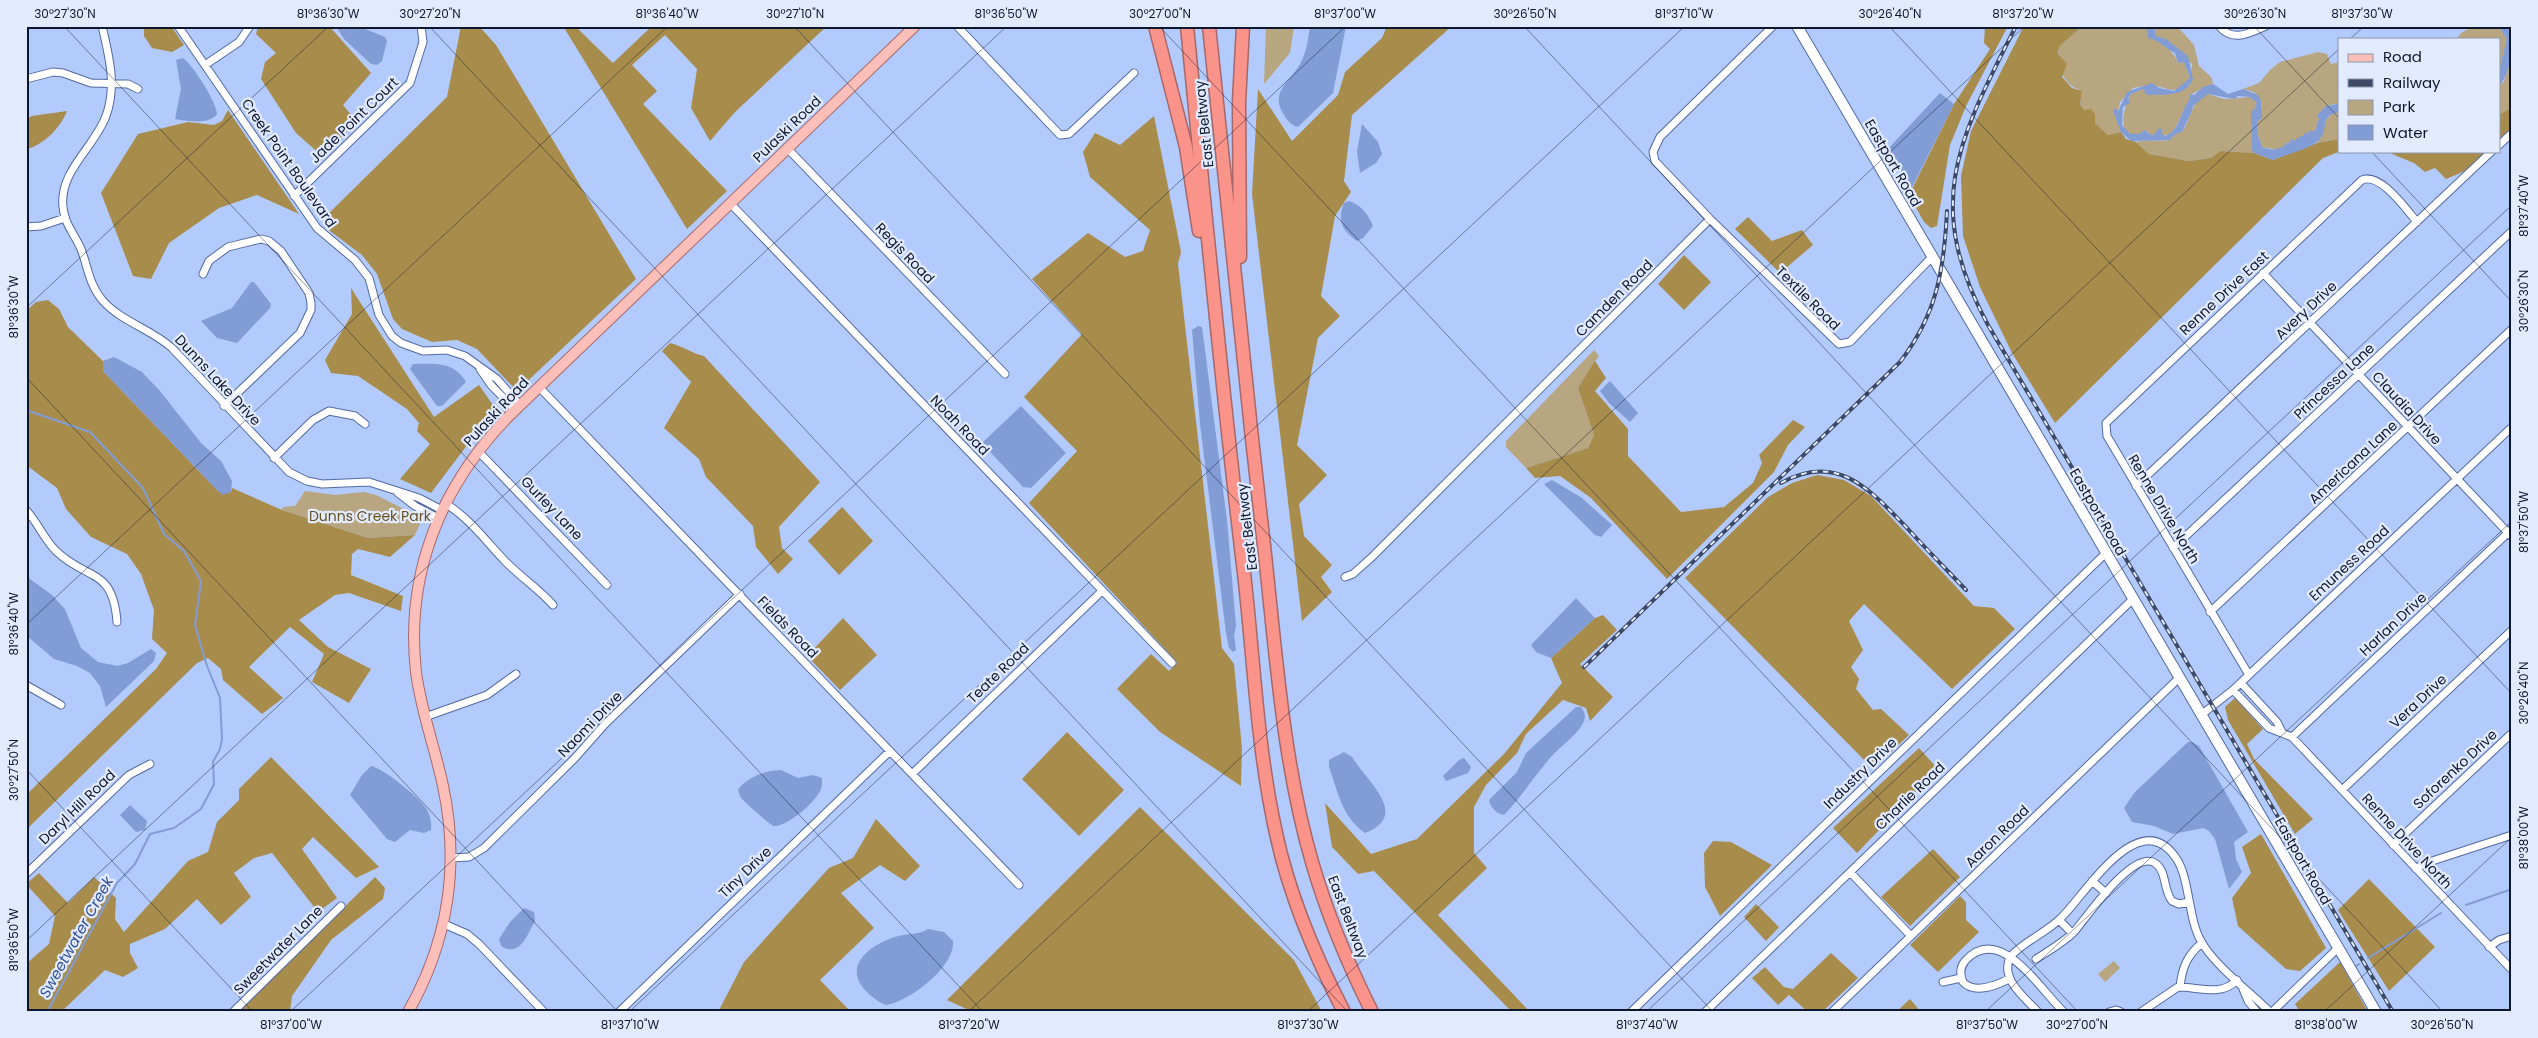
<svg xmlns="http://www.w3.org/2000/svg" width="2538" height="1038" font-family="Poppins,sans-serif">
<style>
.green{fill:#b8a680}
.forest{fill:#a88c4c}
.water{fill:#829cd5}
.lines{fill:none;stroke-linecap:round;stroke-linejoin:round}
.stream{stroke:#829cd5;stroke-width:2}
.street-casing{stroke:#516aa2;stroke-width:9}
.secondary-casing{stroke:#516aa2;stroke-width:12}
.primary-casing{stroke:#a7686a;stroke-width:12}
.highway-casing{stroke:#a7686a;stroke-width:15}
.street{stroke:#fff;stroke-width:7}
.secondary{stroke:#fff;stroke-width:10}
.primary{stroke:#fcbeb9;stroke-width:10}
.highway{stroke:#fa938a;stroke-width:12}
.rail-casing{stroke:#3c4967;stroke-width:4}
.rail{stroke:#e2ebfe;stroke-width:2;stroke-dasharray:5.5;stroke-linecap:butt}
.ticks{fill:none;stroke:#0e172e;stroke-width:1;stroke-opacity:0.45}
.labels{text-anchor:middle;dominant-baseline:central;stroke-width:4.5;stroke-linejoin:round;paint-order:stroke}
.street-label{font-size:14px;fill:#0e172e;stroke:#e2ebfe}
.park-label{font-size:14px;fill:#685222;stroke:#e2ebfe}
.water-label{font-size:15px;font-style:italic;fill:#345096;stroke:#e2ebfe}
.neatline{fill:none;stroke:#0e172e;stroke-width:2}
.ticks-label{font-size:12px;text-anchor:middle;fill:#0e172e}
</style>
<rect width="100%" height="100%" fill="#b3cafc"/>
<path class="green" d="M1266 26H1294L1290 53 1264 84Z
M2077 26H2146C2153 43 2173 46 2178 63L2184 62 2190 78C2175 97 2171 88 2154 86 2148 85 2139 87 2133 88L2120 102 2118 111 2113 109 2121 132 2108 135 2095 123V114L2084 110 2080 104 2082 91C2062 84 2056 66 2059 47L2079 29Z
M2154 26H2177L2194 45 2199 66 2212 78 2213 84C2203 87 2196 92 2189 96L2190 99C2183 108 2177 133 2167 135 2164 136 2157 134 2151 135L2147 131C2116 148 2121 110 2131 94L2143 89 2169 94 2190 85 2192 64 2156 36Z
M2474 26H2498L2507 39 2499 72V39H2457L2461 33Z
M2318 52 2327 54 2331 64 2339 62V104C2316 104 2323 118 2315 131H2308L2309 135 2294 141 2290 140V143L2278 150 2262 147 2258 136 2257 122 2262 118 2260 112 2262 105 2254 92 2243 89 2259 83 2271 69 2280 62Z
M2512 57V107L2499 115V86L2504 81Z
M2208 94 2224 99 2250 97 2257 103 2254 110 2252 150 2254 153 2220 151 2211 158 2189 161 2149 154 2136 142C2148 139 2158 142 2170 140L2174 135 2183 131 2196 102Z
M2339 112V139L2317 143C2328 128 2320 116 2339 112Z
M1594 350 1599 356 1578 388 1594 435 1588 448 1526 468 1506 447V441Z
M305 491 335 495 364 492 376 495 418 516 420 524 415 535 368 538 282 510 283 507 295 506Z
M2114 961 2120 968 2105 982 2098 974Z"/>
<path class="forest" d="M144 26H171L184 45 172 52 152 48 144 36Z
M258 26H329L371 73 343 105 357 122 322 156 296 133 261 79 265 62 276 53 256 34Z
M461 26H479L496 45 636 279 517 391 477 349 457 340 432 342 402 329 393 319 377 274 362 255 330 231 325 217 447 97Z
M563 26H575L613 63 652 26H827L735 112 710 141 691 108 697 69 665 35 632 65 657 91 643 104 727 191 687 229Z
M1387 26H1452L1352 115 1344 181 1351 192 1335 216 1321 296 1340 316 1318 338 1297 445 1327 475 1299 504 1304 536 1332 565 1321 577 1332 592 1302 621 1252 194 1258 89 1292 141 1338 95 1345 72 1382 38Z
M1985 26H2008L1966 106 1950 145 1937 226 1931 228 1924 222 1909 195 1954 104 1990 49 1984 43Z
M2024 26H2077L2079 29 2059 47 2058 54 2067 64 2062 77 2072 88 2082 91 2080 104 2084 110 2091 109 2095 114V123L2108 135 2121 132 2126 139 2136 142 2149 154 2189 161 2211 158 2220 151 2254 153 2273 160 2317 143 2339 139 2341 151 2323 158 2055 423 2012 353 1980 287 1963 236 1961 176 1971 131Z
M2512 107V127L2499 139V115Z
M228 110 299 214 257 195 219 208 169 243 151 279 133 276 101 193 138 134 188 122 214 125 222 121Z
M67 111C61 127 43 146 26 149V119L32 116Z
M1154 116 1181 252 1178 264 1222 648 1234 664 1242 749 1241 786 1160 732 1117 689 1151 654 1169 671 1177 662 1029 503 1077 451 1024 397 1082 334 1032 279 1088 233 1125 257 1143 251 1150 230 1090 177 1083 152 1095 133 1120 145Z
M2385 151H2486L2465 171 2446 179 2435 168 2425 172 2414 163Z
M1748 217 1772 241 1802 230 1813 245 1780 273 1735 229Z
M1684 255 1711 282 1684 310 1658 284Z
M351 288 434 417 479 385 495 408 431 493 400 479 430 444 417 431 419 423 407 409 358 376 331 373 325 360 352 314Z
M48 300 59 309 68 327 103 361V371L218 491 231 492 232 488 282 510 368 538 415 535 390 557 358 549 352 554 351 575 403 596 401 611 349 593 335 595 299 620 328 647 371 669 349 703 312 682 324 654 290 627 249 667 283 698 262 714 223 680 221 669 208 658 197 663 26 830V795L156 669 167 653 152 639 154 610 141 574 127 554 91 537 66 509 57 488 26 465V311L36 302Z
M670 343C683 346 691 353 704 356L820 482 779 527 782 548 793 559 778 574 756 547 753 526 706 477 699 459 664 428 691 382 662 351Z
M1595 361 1606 378 1595 391 1628 429V456L1681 512 1724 507 1753 483 1762 463 1759 455 1793 420 1805 427 1788 445 1774 472 1667 579 1591 498 1560 476 1535 478 1526 468 1588 448 1594 435 1578 388Z
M1817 475 1844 480 1871 496 1974 606 1994 608 2015 629 1952 689 1864 604 1849 621 1863 650 1851 667 1859 679 1856 689 1873 710 1881 709 1909 735 1873 769 1685 578 1768 497 1792 483Z
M842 507 873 541 839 575 808 541Z
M1603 615 1617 630 1580 664 1613 697 1590 721 1586 708 1563 700 1526 734 1517 753 1486 785 1474 807V853L1487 868 1438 915 1530 1012H1512L1374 871 1358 874 1332 847 1325 803 1371 854 1417 839 1504 754 1562 683 1551 658 1595 618Z
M843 618 877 655 840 690 807 656Z
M2235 698 2263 729 2247 744 2254 759 2313 819 2295 834 2228 720 2225 707Z
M1067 732 1124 790 1079 836 1022 779Z
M1919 748 1938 769 1857 853 1833 828Z
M271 757 379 867 356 878 313 837 302 849 337 898 318 912 272 853 254 858 234 873 251 897 221 925 197 899 165 929 130 944V953L138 968 123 977 105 970 61 1012H30L26 1007V964L49 944 55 916 26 884 39 873 68 903 94 877 116 898 115 919 124 932 188 861 208 852 217 822 239 800V789Z
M1140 807 1294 960 1322 1012H973L947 1000Z
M876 819 920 866 905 881 880 865 841 893 874 928 820 980 851 1012H718L744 962 829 868 853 858Z
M2261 834 2326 948 2300 971 2286 969 2238 926 2232 898 2251 873 2242 847Z
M1713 841 1731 842 1772 865 1720 916 1705 887 1704 853Z
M1933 849 1960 877 1910 926 1881 897Z
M375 877 385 888 383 899 331 940 292 996 290 1012H237Z
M2369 879 2435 947 2389 991 2338 910Z
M1960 896 1966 902V920L1979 932 1938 972 1910 945Z
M1756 904 1779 927 1766 941 1744 917Z
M1831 953 1858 978 1822 1012H1808L1789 995 1778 1005 1752 978 1765 967 1784 987 1793 989Z
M2340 962 2368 1012H2300L2295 1004Z
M1910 999 1921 1012H1896Z"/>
<path class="water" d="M336 26H358L385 37 387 41 382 61 377 65 371 64 344 39Z
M1310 26H1346L1333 93 1298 127C1291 125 1288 121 1284 115 1269 92 1290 82 1300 64 1307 52 1308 39 1310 26Z
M2146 26H2154L2156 36 2166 39 2188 56 2193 79C2184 98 2165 94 2147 95L2143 89 2131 94 2128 98 2130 103 2123 107 2122 125 2130 134H2139L2145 130 2151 135 2155 134 2159 128 2163 130 2161 133 2165 136C2181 130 2180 111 2190 99L2189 96 2191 94 2194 95 2203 87 2213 84 2228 94 2243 89 2258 95 2261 101 2262 118 2257 122 2258 136 2262 147C2271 151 2277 150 2286 145V143H2290V140L2292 139 2294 141 2301 136H2304V133L2309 134 2308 131H2315L2319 119 2317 115 2326 106 2339 104V112C2317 117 2331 128 2318 141 2310 149 2284 155 2273 160L2254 153 2252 150 2251 111 2254 110 2257 103 2250 97 2238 96 2235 99 2208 94 2193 106C2193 113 2185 122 2183 131L2174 135 2170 140 2131 141 2121 132 2113 111 2114 108 2118 111 2127 92 2152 83 2159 88 2174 91 2190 78 2184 62 2178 63 2175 53C2164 48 2160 40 2148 38Z
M2498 26H2507C2508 30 2511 32 2512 36 2515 51 2509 75 2499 86V72L2507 39Z
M183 58C193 65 217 103 217 114 210 125 187 121 175 119L181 89 176 60Z
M1940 93 1954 104 1912 187 1887 150Z
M1362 124 1378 142 1382 154 1376 163 1360 173 1357 151Z
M1349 201C1360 204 1369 215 1373 226L1363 238 1357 241C1342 231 1337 220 1344 203Z
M251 282H254L271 304 270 308 237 343 217 338 201 321 232 308Z
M1198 326 1202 327 1227 520 1236 626 1234 635 1236 650 1233 652 1229 648 1226 633 1200 424 1192 330Z
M114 357 142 372 160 391 201 443 221 461 232 481 231 492 223 495 218 491 103 371V361Z
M413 364C434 364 454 361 466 382L442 406H437L410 369Z
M1610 381 1638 413 1630 422 1609 403 1600 391Z
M1021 406 1066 453 1031 488 1023 487 982 443Z
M1552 480 1582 498 1612 525 1601 537 1595 535 1544 484Z
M26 576 52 595 65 609 81 648 98 662 117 666 128 663 151 649 156 653 154 661 106 707 100 686 90 673 77 666 54 659 26 635Z
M1576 598 1595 618 1551 658 1536 652 1531 645Z
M1576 707H1581C1586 713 1586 719 1582 725 1575 737 1559 747 1550 758 1534 777 1521 797 1504 815 1497 814 1490 807 1489 800L1517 772 1526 753Z
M2188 742H2192L2199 746 2248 832 2234 842 2236 859 2242 872 2229 889 2215 839 2209 831 2203 828 2173 834 2154 826 2132 822 2124 808 2135 792Z
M1344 752 1352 757C1367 782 1411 815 1365 833 1342 817 1338 792 1329 767V760Z
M1464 758 1471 767 1468 773 1446 781 1443 776 1459 760Z
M371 766C381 767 419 797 425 807 430 813 432 823 431 830L424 833 410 830 395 842 387 839 350 795 362 775Z
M781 770 798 778 813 775 822 778C822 781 822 786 821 789 817 801 787 827 774 826 771 826 746 803 742 799 740 797 739 792 738 789 750 776 763 771 781 770Z
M130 805 147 821 145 830 136 832 120 815Z
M524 908 534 912 535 921C527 935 520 958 501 946L499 939 510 922Z
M928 929 944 932 953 941C955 967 910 1001 886 1005 876 1001 861 989 858 979 850 957 881 940 899 936 910 933 918 935 928 929Z"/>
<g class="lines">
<path class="stream" d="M26 410 90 432 143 488 164 534 184 551 201 581 195 625 206 663 220 698 222 739 220 749 213 762 214 784 201 809 174 828 150 834 135 864 117 883 47 1012
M2466 905 2512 889
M2368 958 2441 913
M2356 966 2359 964"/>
<g class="street-casing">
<path id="street" d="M102 26C109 56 117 86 106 116 94 148 59 171 63 207 64 223 75 235 81 249 88 267 89 285 103 301 122 322 151 329 172 348L289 472 307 481 322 484 369 482 419 498 442 510
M178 26 317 228 355 260 369 278 379 315 392 336 401 343 423 351 447 350 465 356 497 379 520 405
M957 26 1060 135 1069 134 1134 73
M1773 26 1660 137 1653 152 1655 161 1710 219 1839 344 1850 342 1932 257
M2219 26C2233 43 2249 33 2266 26
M205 65 239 42 250 26
M26 79 53 72 63 73 91 83 128 84 138 89
M2499 145 2512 133
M787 148 1005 374
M294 196 410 83 423 42 421 26
M730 203 1172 663
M26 227 41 226 65 218
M2263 273 2512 537
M203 274 209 261 228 247 261 239 269 241 281 251 309 293 311 303V310L300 333 224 406
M480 369 491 385 515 410
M539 387 1019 885
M478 451 607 585
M274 458 313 420 329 411 355 416 365 424
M2136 486 2492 151
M398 493 415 506 438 518
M445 503C469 518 485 540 504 560 519 576 538 588 553 605
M26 510C38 523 44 539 56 551 87 581 113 567 117 622
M2173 548 2512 231
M1345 577 1353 574 1372 557 1710 219
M2210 612 2512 329
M2249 675 2107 436 2106 423 2362 180C2380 172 2406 209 2417 222
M2241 683 2277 722 2282 732
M26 685 61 705
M2233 690 2269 728 2292 737 2512 970
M2201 715 2233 690 2512 427
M425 717 487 695 516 674
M2292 737 2512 529
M912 774 1102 591
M2342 790 2512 630
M2393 845 2512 733
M451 858 469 857 484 848 575 758 605 724 740 594
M2416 869 2423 864 2512 835
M1850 872 1911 936
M26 874 129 775 150 764
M2092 881 2106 893
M2059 920 2072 933
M444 924 467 934 479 944 544 1012
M2489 947 2499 940 2512 936
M2036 959C2048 951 2063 943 2074 932 2087 917 2133 849 2155 863 2167 871 2163 890 2172 901L2179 904 2189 902
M2009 979C1997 985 1975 995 1963 982 1960 975 1960 967 1965 961 2000 922 2040 990 2064 1012
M1943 982 1961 978
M2180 987C2182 968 2187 955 2202 943
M2243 989 2248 1001 2257 1012
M233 1012 341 906
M619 1012 890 751
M1631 1012 2106 553
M1705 1012 2133 599
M1832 1012 2179 678
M2038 1012C2024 997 2000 979 2010 957 2024 941 2046 933 2061 918 2085 895 2139 803 2176 858 2190 878 2188 919 2201 941 2213 964 2251 993 2270 1012
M2109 1012 2116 1010 2121 1012
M2141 1012 2178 987C2199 987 2221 997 2237 980
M2272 1012 2338 948"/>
</g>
<g class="secondary-casing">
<path id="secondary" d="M1797 26 2376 1012"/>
</g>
<g class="primary-casing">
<path id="primary" d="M408 1012C448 942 460 865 443 786 435 748 421 711 416 672 405 573 441 486 509 416L915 26"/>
</g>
<g class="highway-casing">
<path id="highway" d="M1155 26 1186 147 1199 231
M1187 26C1205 209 1222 391 1244 573 1254 660 1257 748 1276 833 1289 895 1315 956 1344 1012
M1209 26C1226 194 1243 361 1262 528 1275 638 1281 756 1312 862 1327 914 1348 964 1372 1012
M1240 257 1239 102 1243 26"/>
</g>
<use href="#street" class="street"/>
<use href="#secondary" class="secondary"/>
<use href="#primary" class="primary"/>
<use href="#highway" class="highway"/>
<g class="rail-casing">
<path id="rail" d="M2016 26C1959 139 1922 203 1988 325L2393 1012
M1781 483C1838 451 1871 491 1908 529 1927 550 1947 570 1966 590
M1584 667 1900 362C1937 314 1944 270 1947 211"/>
</g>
<use href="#rail" class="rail"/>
</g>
<path class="ticks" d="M64 26 983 1012M429 26 1348 1012M794 26 1713 1012M1159 26 2078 1012M1524 26 2443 1012M1889 26 2512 694M2254 26 2339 118M2350 39 2364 26M2371 151 2512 302M26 308 329 26M26 377 618 1012M26 625 668 26M26 769 253 1012M26 941 1007 26M290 1012 1346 26M629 1012 1685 26M968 1012 2025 26M1307 1012 2339 49M1646 1012 2512 205M1985 1012 2512 521M2324 1012 2512 837"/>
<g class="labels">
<g class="street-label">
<text transform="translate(354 120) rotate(-44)">Jade Point Court</text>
<text transform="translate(1204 124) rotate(-96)">East Beltway</text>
<text transform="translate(787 129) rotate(-44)">Pulaski Road</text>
<text transform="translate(289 163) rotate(55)">Creek Point Boulevard</text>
<text transform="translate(1893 163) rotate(60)">Eastport Road</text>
<text transform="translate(905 253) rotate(46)">Regis Road</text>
<text transform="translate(2224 293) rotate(-43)">Renne Drive East</text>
<text transform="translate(1614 298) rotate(-45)">Camden Road</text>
<text transform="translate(1808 298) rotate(45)">Textile Road</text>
<text transform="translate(2306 310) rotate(-43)">Avery Drive</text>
<text transform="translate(218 380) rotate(47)">Dunns Lake Drive</text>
<text transform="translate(2334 381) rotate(-43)">Princessa Lane</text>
<text transform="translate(2407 408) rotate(47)">Claudia Drive</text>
<text transform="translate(496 412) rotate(-47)">Pulaski Road</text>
<text transform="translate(960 425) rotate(46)">Noah Road</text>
<text transform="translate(2353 462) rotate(-43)">Americana Lane</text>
<text transform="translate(552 508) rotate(46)">Gurley Lane</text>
<text transform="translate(2164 509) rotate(59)">Renne Drive North</text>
<text transform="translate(2098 512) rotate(60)">Eastport Road</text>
<text transform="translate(1247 527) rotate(-97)">East Beltway</text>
<text transform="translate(2349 563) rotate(-43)">Emuness Road</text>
<text transform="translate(2393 624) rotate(-43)">Harlan Drive</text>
<text transform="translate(788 627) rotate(46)">Fields Road</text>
<text transform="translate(998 673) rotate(-44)">Teate Road</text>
<text transform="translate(2418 701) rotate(-43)">Vera Drive</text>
<text transform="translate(590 724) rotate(-46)">Naomi Drive</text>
<text transform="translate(2455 769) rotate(-43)">Soforenko Drive</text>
<text transform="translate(1860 773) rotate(-44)">Industry Drive</text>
<text transform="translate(1910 796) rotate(-44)">Charlie Road</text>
<text transform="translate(77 807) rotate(-44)">Daryl Hill Road</text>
<text transform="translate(1997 836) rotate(-44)">Aaron Road</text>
<text transform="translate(2407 841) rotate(47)">Renne Drive North</text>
<text transform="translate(2303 861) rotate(60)">Eastport Road</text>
<text transform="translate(745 872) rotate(-44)">Tiny Drive</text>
<text transform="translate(1348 917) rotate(69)">East Beltway</text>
<text transform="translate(278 950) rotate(-45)">Sweetwater Lane</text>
</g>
<g class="park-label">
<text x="370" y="516">Dunns Creek Park</text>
</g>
<g class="water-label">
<text transform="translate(76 937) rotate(-61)">Sweetwater Creek</text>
</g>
</g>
<rect width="2538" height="1038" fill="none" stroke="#e2ebfe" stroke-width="55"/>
<rect x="2338" y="38" width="162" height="115" fill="#e2ebfe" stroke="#8d96ab"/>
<rect x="2348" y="54" width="25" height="8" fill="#fcbeb9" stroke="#8d96ab"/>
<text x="2383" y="62" font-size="15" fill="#0e172e">Road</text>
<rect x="2348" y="79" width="25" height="8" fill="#3c4967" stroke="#8d96ab"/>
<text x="2383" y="88" font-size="15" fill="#0e172e">Railway</text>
<rect x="2348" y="100" width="25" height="15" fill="#b8a680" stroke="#8d96ab"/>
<text x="2383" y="112" font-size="15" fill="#0e172e">Park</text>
<rect x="2348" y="125" width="25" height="15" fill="#829cd5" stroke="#8d96ab"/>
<text x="2383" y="138" font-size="15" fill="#0e172e">Water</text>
<rect x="28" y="28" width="2482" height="982" class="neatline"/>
<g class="ticks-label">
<text x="65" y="18">30°27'30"N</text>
<text x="328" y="18">81°36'30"W</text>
<text x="430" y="18">30°27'20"N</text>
<text x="667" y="18">81°36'40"W</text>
<text x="795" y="18">30°27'10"N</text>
<text x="1006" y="18">81°36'50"W</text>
<text x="1160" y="18">30°27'00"N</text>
<text x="1345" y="18">81°37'00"W</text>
<text x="1525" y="18">30°26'50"N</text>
<text x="1684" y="18">81°37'10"W</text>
<text x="1890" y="18">30°26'40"N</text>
<text x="2023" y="18">81°37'20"W</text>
<text x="2255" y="18">30°26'30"N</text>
<text x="2362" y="18">81°37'30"W</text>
<text transform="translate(2524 206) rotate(-90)" y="4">81°37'40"W</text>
<text transform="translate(2524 301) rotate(-90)" y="4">30°26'30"N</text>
<text transform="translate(14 307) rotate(-90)" y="4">81°36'30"W</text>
<text transform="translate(2524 522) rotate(-90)" y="4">81°37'50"W</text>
<text transform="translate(14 624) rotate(-90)" y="4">81°36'40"W</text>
<text transform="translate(2524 693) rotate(-90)" y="4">30°26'40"N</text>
<text transform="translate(14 770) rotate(-90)" y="4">30°27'50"N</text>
<text transform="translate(2524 838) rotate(-90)" y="4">81°38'00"W</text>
<text transform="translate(14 940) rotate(-90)" y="4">81°36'50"W</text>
<text x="291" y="1029">81°37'00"W</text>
<text x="630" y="1029">81°37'10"W</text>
<text x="969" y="1029">81°37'20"W</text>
<text x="1308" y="1029">81°37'30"W</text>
<text x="1647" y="1029">81°37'40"W</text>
<text x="1987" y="1029">81°37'50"W</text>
<text x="2077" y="1029">30°27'00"N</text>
<text x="2326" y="1029">81°38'00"W</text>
<text x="2442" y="1029">30°26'50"N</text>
</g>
</svg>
